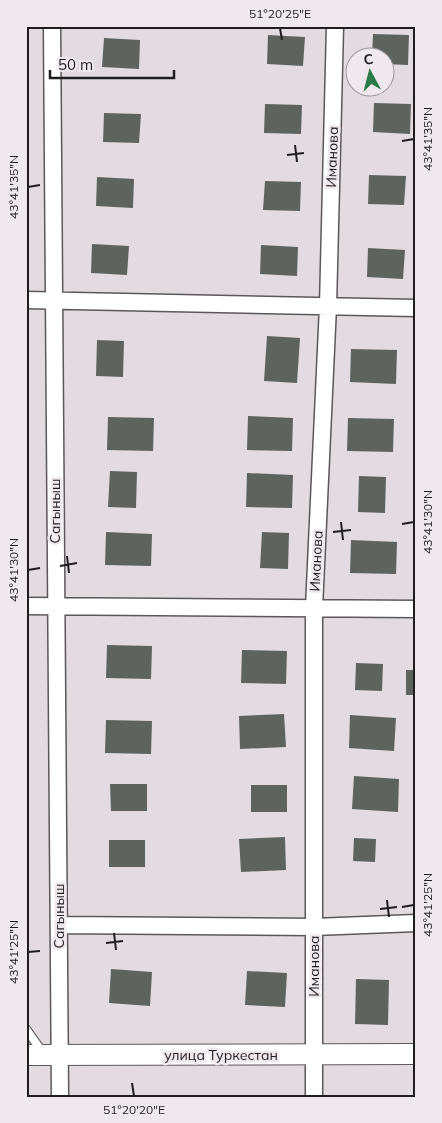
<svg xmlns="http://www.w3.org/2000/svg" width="442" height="1123" font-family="Mulish,sans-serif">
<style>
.building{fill:#5e635f}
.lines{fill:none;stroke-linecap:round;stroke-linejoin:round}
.service-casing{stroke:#5c575b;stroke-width:10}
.minor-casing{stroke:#5c575b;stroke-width:19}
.tertiary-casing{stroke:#5c575b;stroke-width:22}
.service{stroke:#fff;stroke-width:8}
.minor{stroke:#fff;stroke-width:16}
.tertiary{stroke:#fff;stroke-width:20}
.ticks{fill:none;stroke:#1f1d1e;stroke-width:2}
.labels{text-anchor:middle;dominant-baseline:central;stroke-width:5;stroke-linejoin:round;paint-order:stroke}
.street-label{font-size:14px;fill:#1f1d1e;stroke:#efe9ee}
.neatline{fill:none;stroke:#1f1d1e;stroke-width:2}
.ticks-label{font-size:12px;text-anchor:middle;fill:#1f1d1e}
</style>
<rect width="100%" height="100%" fill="#e2dce0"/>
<path class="building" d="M373 34 409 35 408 65 384 64V58H372Z
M268 35 305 37 303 66 267 64Z
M104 38 140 40 139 69 102 67Z
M374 103 411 104 410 134 373 132Z
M265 104 302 105 301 134 264 133Z
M104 113 141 114 139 143 103 142Z
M369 175 406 176 404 205 368 204Z
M97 177 134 179 133 208 96 206Z
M265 181 301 182 300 211 263 210Z
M92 244 129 246 127 275 91 273Z
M261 245 298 247 297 276 260 274Z
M368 248 405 250 403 279 367 277Z
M267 336 300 338 297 383 264 381Z
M97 340 124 341 123 377 96 376Z
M351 349 397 350 396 384 350 382Z
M248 416 293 418 292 451 247 450Z
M108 417 154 418 153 451 107 450Z
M348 418 394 419 393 452 347 451Z
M110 471 137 472 136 508 108 507Z
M247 473 293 475 292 508 246 507Z
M359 476 386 477 385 513 358 512Z
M106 532 152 534 151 566 105 565Z
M262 532 289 533 288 569 260 568Z
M351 540 397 542 396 574 350 573Z
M107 645 152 646 151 679 106 678Z
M242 650 287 651 286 684 241 683Z
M356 663 383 664 382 691 355 690Z
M406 670H416V695H406Z
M284 714 286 747 240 749 239 716Z
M350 715 396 718 394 751 349 748Z
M106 720 152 721 151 754 105 753Z
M354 776 399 779 398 812 352 809Z
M110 784H147V811H111Z
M251 785H287V812H251Z
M285 837 286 870 241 872 239 839Z
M354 838 376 839 375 862 353 861Z
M109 840H145V867H109Z
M111 969 152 972 150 1006 109 1003Z
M247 971 287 973 285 1007 245 1005Z
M356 979 389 980 388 1025 355 1024Z"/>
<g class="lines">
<g class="service-casing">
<path id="service" d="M26 1029 43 1053"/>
</g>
<g class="minor-casing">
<path id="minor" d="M52 26 60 1097
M26 300 416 308
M26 606 416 609
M59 925 314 927 416 923
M314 1097V608L328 306 335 26"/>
</g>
<g class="tertiary-casing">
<path id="tertiary" d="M26 1055 416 1054"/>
</g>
<use href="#service" class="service"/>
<use href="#minor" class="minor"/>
<use href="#tertiary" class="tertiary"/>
</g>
<path class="ticks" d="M280 28 282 40M402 141 414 139M295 145 297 162M287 155 304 153M28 187 40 185M341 522 343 540M402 524 414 522M333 532 351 530M67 556 69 573M60 566 77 563M28 570 40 568M387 900 389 917M402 907 414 905M380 909 397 907M114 933 116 950M106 943 123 941M28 952 40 951M132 1083 134 1096"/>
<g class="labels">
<g class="street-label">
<text transform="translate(332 157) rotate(-88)">Иманова</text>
<text transform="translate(55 511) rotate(-90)">Сагыныш</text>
<text transform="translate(316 561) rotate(-87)">Иманова</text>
<text transform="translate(59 916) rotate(-90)">Сагыныш</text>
<text transform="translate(314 966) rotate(-90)">Иманова</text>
<text x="221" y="1055">улица Туркестан</text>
</g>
</g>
<rect width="442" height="1123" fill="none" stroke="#efe9ee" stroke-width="55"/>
<g transform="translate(370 72) rotate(353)"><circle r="24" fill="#efe9ee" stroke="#9c979b"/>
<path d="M0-4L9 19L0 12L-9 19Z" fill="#2b7a4a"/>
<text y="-8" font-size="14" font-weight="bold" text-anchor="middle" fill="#1f1d1e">С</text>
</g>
<path d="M50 70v8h124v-8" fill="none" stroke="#1f1d1e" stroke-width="2.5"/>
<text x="58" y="70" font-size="15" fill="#1f1d1e" stroke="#efe9ee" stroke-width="4" paint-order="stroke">50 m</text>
<rect x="28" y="28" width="386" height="1068" class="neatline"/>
<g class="ticks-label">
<text x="280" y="18">51°20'25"E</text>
<text transform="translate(428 139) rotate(-90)" y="4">43°41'35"N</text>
<text transform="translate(14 187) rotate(-90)" y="4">43°41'35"N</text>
<text transform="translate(428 522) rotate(-90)" y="4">43°41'30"N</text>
<text transform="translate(14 570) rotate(-90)" y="4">43°41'30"N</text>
<text transform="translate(428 905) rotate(-90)" y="4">43°41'25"N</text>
<text transform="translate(14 952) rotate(-90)" y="4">43°41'25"N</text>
<text x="134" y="1114">51°20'20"E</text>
</g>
</svg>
